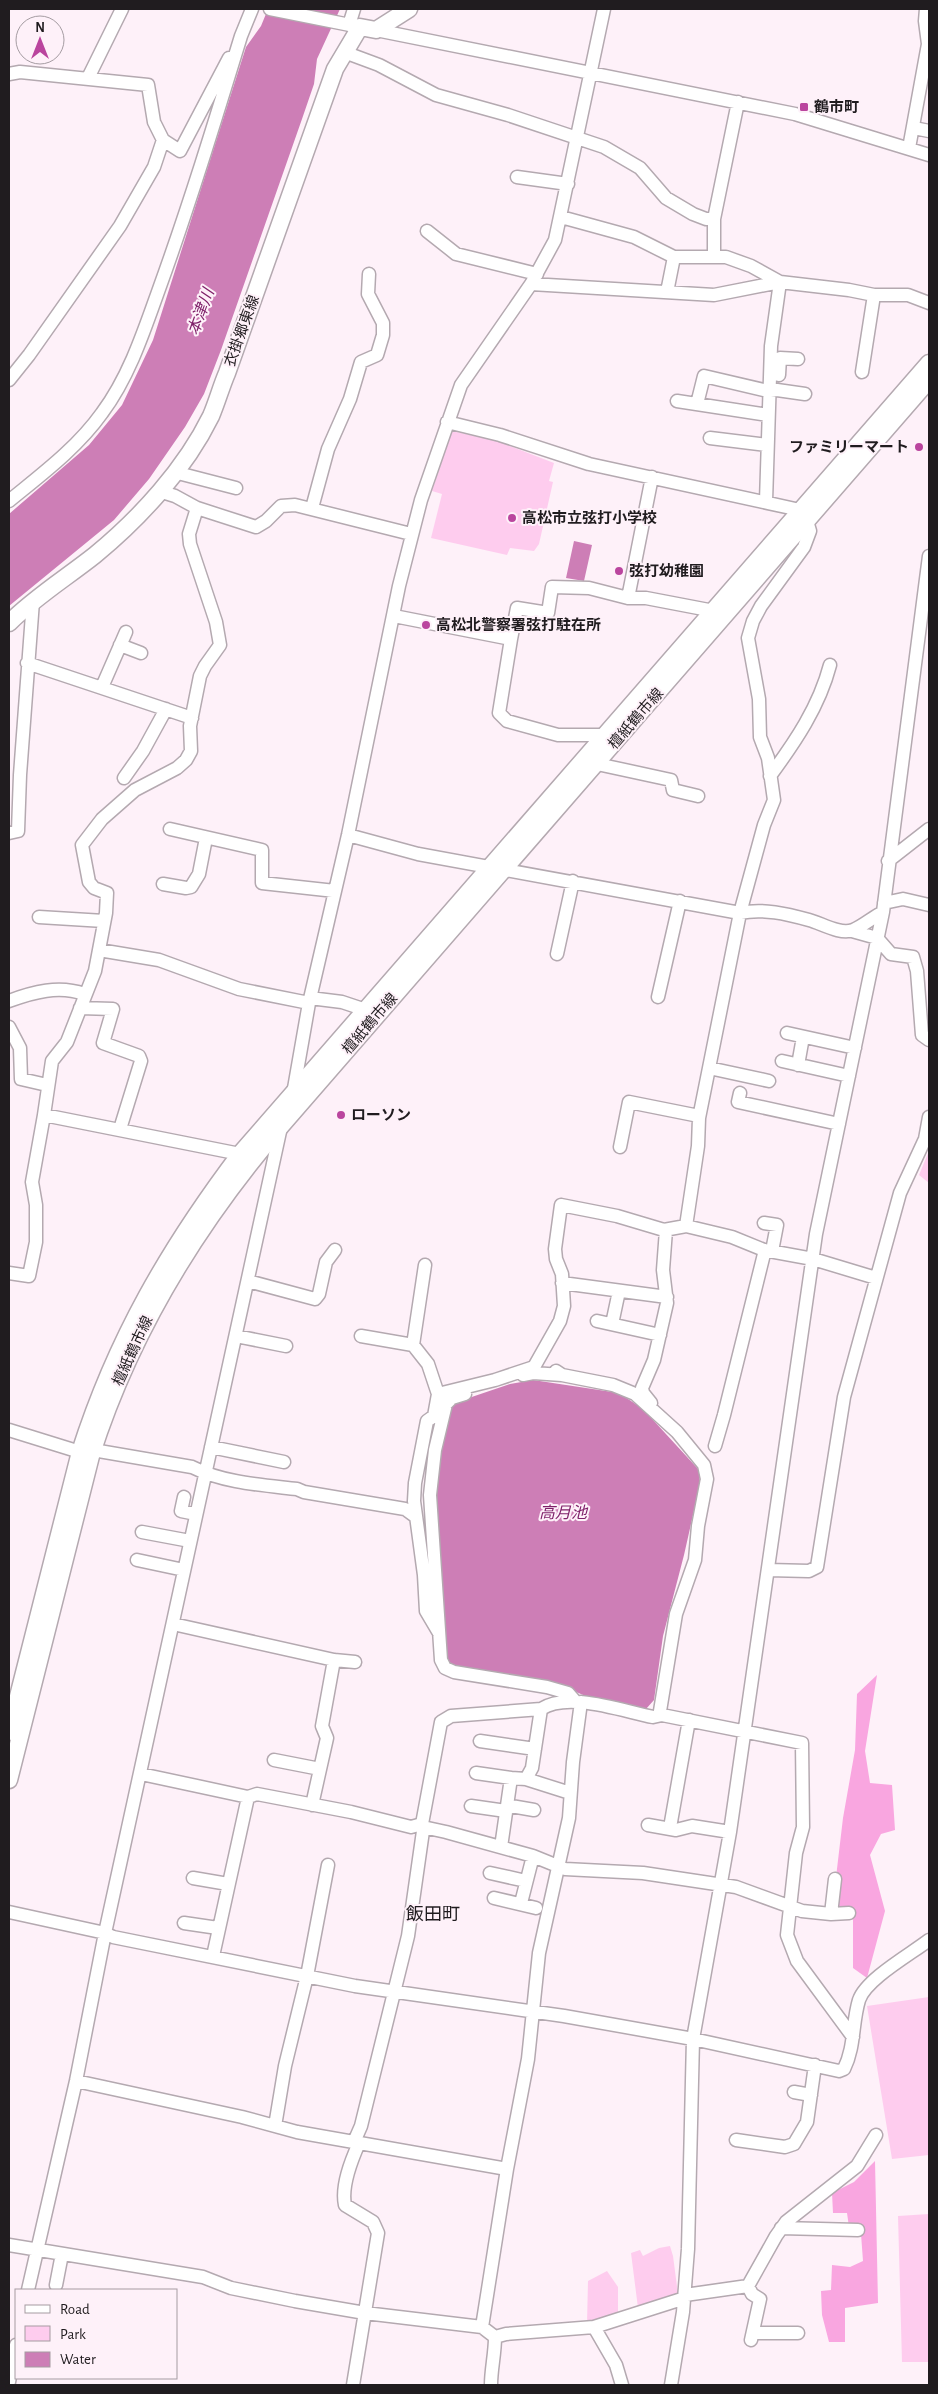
<svg xmlns="http://www.w3.org/2000/svg" width="938" height="2394" font-family="'Alegreya Sans','Noto Sans JP',sans-serif">
<style>
.green{fill:#feccee}
.forest{fill:#f9a6e0}
.water{fill:#cd7eb6}
.lines{fill:none;stroke-linecap:round;stroke-linejoin:round}
.minor-casing{stroke:#b4a9b0;stroke-width:15}
.major-casing{stroke:#b4a9b0;stroke-width:19}
.minor{stroke:#fff;stroke-width:12}
.major{stroke:#fff;stroke-width:16}
.poi-dot{fill:#ba459e;stroke:#fef1f9;stroke-width:2}
.labels{text-anchor:middle;dominant-baseline:central;stroke-width:4;stroke-linejoin:round;paint-order:stroke}
.poi-label{font-size:15px;font-weight:bold;fill:#201c1f;stroke:#fef1f9;text-anchor:start}
.street-label{font-size:15px;fill:#201c1f;stroke:#fef1f9}
.water-label{font-size:16px;font-style:italic;fill:#7f216a;stroke:#fef1f9}
.quarter-label{font-size:18px;fill:#201c1f;stroke:#fef1f9}
</style>
<rect width="100%" height="100%" fill="#fef1f9"/>
<path class="green" d="M452 431 497 441 554 463 549 481 553 482 539 544 534 551 510 548 507 555 431 538 442 494 432 491Z
M929 1151V1183L919 1175Z
M929 1997V2155L892 2159 867 2006Z
M929 2214V2362H902L898 2216Z
M670 2246 673 2256 678 2294 638 2308 631 2253 640 2250 643 2256 659 2248Z
M607 2271 618 2287V2314L587 2324 588 2281Z"/>
<path class="forest" d="M877 1675 865 1751 870 1783 892 1785 895 1830 881 1834 870 1855 885 1911 867 1978 853 1968V1913L832 1911 843 1818 855 1750 857 1694Z
M875 2161 878 2303 845 2308V2342H829L822 2315 821 2291 831 2290 832 2265 850 2267 863 2261 861 2234 849 2227 847 2213H833L832 2193 854 2182Z"/>
<path class="water" d="M268 9H340L317 59 314 84 302 119 221 350 204 394 185 427 149 479 114 520 9 606V514L89 445 122 405 153 340 246 47 261 26Z
M574 541 592 545 584 581 566 578Z
M533 1380 619 1393 643 1409 699 1470 700 1484 684 1555 663 1636 654 1700 646 1709 592 1699 563 1686 447 1664 435 1497 447 1413 454 1403 510 1384Z"/>
<g class="lines">
<g class="minor-casing">
<path id="minor" d="M270 9 360 27
M349 25 354 9
M376 30 795 114 929 155
M344 52 379 65 436 95 508 115 604 147 640 168 666 198 693 214 706 219H714
M9 74 20 72 148 85 154 122 163 140 180 151 229 58
M88 78 122 9
M914 128 929 131
M909 148 928 44 925 21 926 9
M517 177 568 184
M561 217 634 237 674 257 667 292
M427 231 456 254 537 274
M714 256V219L738 102
M674 257H726L751 266 780 282 771 346 766 501
M531 284 714 295 780 282 849 290 874 295H908L929 303
M862 372 874 295
M779 375 780 358 798 359
M9 380 29 355 120 226 154 167 163 140
M677 401 768 415
M697 404 704 376 768 391 777 390 805 394
M447 422 500 435 589 464 800 510
M710 438 767 445
M174 472 236 488
M652 477 628 598H646L714 611
M159 491 175 496 197 508 256 527 266 521 281 506 295 505 411 534
M9 501C42 474 77 448 102 413 129 377 144 331 159 289 189 206 215 121 241 36L252 9
M197 508 189 534 190 544 216 622 220 645 205 666 200 676 190 726 191 751 186 760 177 768 135 790 102 819 82 845 89 882 94 888 107 893 106 913 95 971 67 1042 52 1061 44 1115 240 1154
M312 508 328 449 350 399 361 362 377 355 383 335V323L368 294 369 274
M807 521 810 531 804 547 761 606 753 621 748 638 759 699 760 737 768 758 774 800 764 825 740 913 699 1118 698 1146 686 1226 732 1237 764 1250 813 1259 876 1278
M394 616 511 639 517 608 548 613 552 587 589 588 628 598
M511 639 499 713 507 721 558 735H604
M120 645 141 653
M27 663 192 718
M102 687 126 632
M597 764 671 780 673 790 698 796
M770 776C795 742 819 707 830 665
M124 778 143 751 166 709
M170 829 262 850V883L335 891
M9 833 18 831 20 775 33 601
M348 835 418 854 740 913C763 908 787 914 809 920 821 923 840 935 853 930 863 926 873 917 883 912
M888 861 929 829
M163 884 186 888 191 887 199 874 206 838
M884 903 903 899 929 905
M39 917 104 921
M852 931 877 938 891 954 913 957 917 971 922 1035 929 1040
M99 950 159 960 239 989 309 1003
M557 954 573 881
M658 997 680 901
M310 998 342 1002 366 1010
M9 1001C33 992 59 985 84 994
M80 1008 113 1009 103 1043 139 1056 141 1061 120 1129
M9 1027 20 1048 21 1079 47 1085
M787 1033 855 1048
M782 1061 849 1076
M798 1065 803 1037
M709 1068 769 1081
M740 1093 738 1102 839 1124
M293 1094 309 1003 348 835 399 586 421 500 461 385 531 284 555 240 604 9
M620 1147 629 1102 699 1116
M764 1223 777 1225 772 1251
M9 1273 29 1276 36 1242V1205L32 1182 44 1115
M248 1281 315 1299 319 1294 326 1262 335 1250
M562 1283 667 1297
M597 1321 660 1335
M612 1324 619 1291
M236 1336 286 1346
M361 1336 413 1345 428 1364 438 1394
M413 1345 425 1265
M556 1371 562 1375 613 1385 635 1394 677 1432 704 1465 707 1479 698 1526 695 1560 676 1614 660 1711 662 1715
M523 1375 533 1373 562 1375
M465 1394 452 1398 446 1404 435 1450 430 1495 441 1660 445 1668 454 1672 547 1687 568 1693 575 1701
M651 1403 643 1393 642 1388 654 1360 667 1303 663 1270 666 1230
M9 1430 80 1452
M715 1446 724 1415 765 1250
M211 1447 284 1462
M93 1450 192 1467C224 1483 262 1485 297 1489L304 1492 405 1509 416 1517
M184 1497 181 1511 196 1514
M142 1532 190 1541
M137 1560 184 1570
M768 1570 809 1571 817 1567 844 1397 900 1193 925 1139 929 1117
M173 1624 334 1660 355 1662
M439 1633 426 1611 424 1575 414 1501 415 1483 427 1421 434 1416 438 1394 495 1380 534 1367 560 1321 564 1306 562 1274 556 1259 555 1249 561 1205 617 1216 664 1230 686 1226
M480 1741 535 1749
M274 1760 320 1769
M476 1773 511 1778
M141 1774 248 1797 257 1794 351 1812 411 1827 422 1824 441 1722 451 1716 541 1709C568 1691 622 1711 653 1717L662 1715 802 1743 803 1827 796 1853 787 1935 797 1961 853 2037
M526 1779 567 1792
M312 1805 327 1738 322 1726 334 1660
M471 1806 506 1811 511 1806 534 1810
M671 1822 689 1720
M648 1825 676 1830 692 1826 730 1832
M423 1827 446 1832 533 1856 565 1869 643 1873 736 1887 802 1911 831 1914 835 1879
M501 1847 511 1778 526 1779 532 1768 541 1709
M490 1873 526 1881
M193 1878 228 1884
M494 1898 536 1908
M521 1903 533 1856
M9 1912 105 1933 113 1937 355 1986 564 2016 693 2039 839 2071 844 2069C855 2047 852 2023 859 2000 866 1979 911 1954 929 1940
M831 1914 849 1913
M184 1923 218 1928
M213 1956 248 1797
M76 2081 242 2117 297 2132 507 2169
M794 2092 811 2095
M275 2126 285 2066 307 1976 328 1865
M736 2140 785 2147 794 2144 807 2122 815 2065
M354 2142 361 2126 408 1936 423 1831 422 1824
M781 2228 858 2230
M9 2245 203 2277 231 2288 295 2301 365 2313 482 2327 495 2337C495 2354 491 2369 491 2385
M56 2285 62 2254
M748 2286 752 2294 760 2299 751 2340
M28 2290 76 2081 105 1933 281 1127
M685 2295 748 2286 776 2236 786 2222 857 2166 876 2135
M482 2327 507 2169 528 2059 539 1953 569 1818 573 1762 581 1702
M594 2327 616 2365 622 2385
M753 2333H798
M495 2337 506 2334 594 2327 685 2298
M9 2382 16 2345
M353 2385 378 2233 373 2222 345 2205C341 2186 351 2161 359 2143
M671 2385 683 2312 688 2249 693 2039 730 1832 816 1234 883 912 929 556"/>
</g>
<g class="major-casing">
<path id="major" d="M9 623C35 597 66 578 95 555 140 518 185 469 211 416 217 402 221 387 227 373L335 69 360 27 376 30 409 9
M9 1732 80 1452C116 1339 169 1248 240 1154L929 363
M9 1780 91 1456C130 1333 197 1224 281 1126L929 380"/>
</g>
<use href="#minor" class="minor"/>
<use href="#major" class="major"/>
</g>
<g class="poi-dot">
<rect x="799" y="102" width="10" height="10" rx="2.5"/>
<circle cx="919" cy="447" r="5"/>
<circle cx="512" cy="518" r="5"/>
<circle cx="619" cy="571" r="5"/>
<circle cx="426" cy="625" r="5"/>
<circle cx="341" cy="1115" r="5"/>
</g>
<g class="labels">
<g class="poi-label">
<text x="814" y="107">鶴市町</text>
<text x="909" y="447" text-anchor="end">ファミリーマート</text>
<text x="522" y="518">高松市立弦打小学校</text>
<text x="629" y="571">弦打幼稚園</text>
<text x="436" y="625">高松北警察署弦打駐在所</text>
<text x="351" y="1115">ローソン</text>
</g>
<g class="street-label">
<text transform="translate(242 331) rotate(-70)">衣掛郷東線</text>
<text transform="translate(636 719) rotate(-49)">檀紙鶴市線</text>
<text transform="translate(370 1024) rotate(-49)">檀紙鶴市線</text>
<text transform="translate(133 1351) rotate(-65)">檀紙鶴市線</text>
</g>
<g class="water-label">
<text transform="translate(201 312) rotate(-70)">本津川</text>
<text x="563" y="1513">高月池</text>
</g>
<g class="quarter-label">
<text x="433" y="1915">飯田町</text>
</g>
</g>
<rect width="938" height="2394" fill="none" stroke="#201c1f" stroke-width="20"/>
<rect x="15" y="2289" width="162" height="90" fill="#fef1f9" stroke="#a59ca2"/>
<rect x="25" y="2305" width="25" height="8" fill="#ffffff" stroke="#a59ca2"/>
<text x="60" y="2314" font-size="15" fill="#201c1f">Road</text>
<rect x="25" y="2326" width="25" height="15" fill="#feccee" stroke="#a59ca2"/>
<text x="60" y="2339" font-size="15" fill="#201c1f">Park</text>
<rect x="25" y="2352" width="25" height="15" fill="#cd7eb6" stroke="#a59ca2"/>
<text x="60" y="2364" font-size="15" fill="#201c1f">Water</text>
<g transform="translate(40 40)"><circle r="24" fill="#fef1f9" stroke="#a59ca2"/>
<path d="M0-4L9 19L0 12L-9 19Z" fill="#ba459e"/>
<text y="-8" font-size="14" font-weight="bold" text-anchor="middle" fill="#201c1f">N</text>
</g>
</svg>
